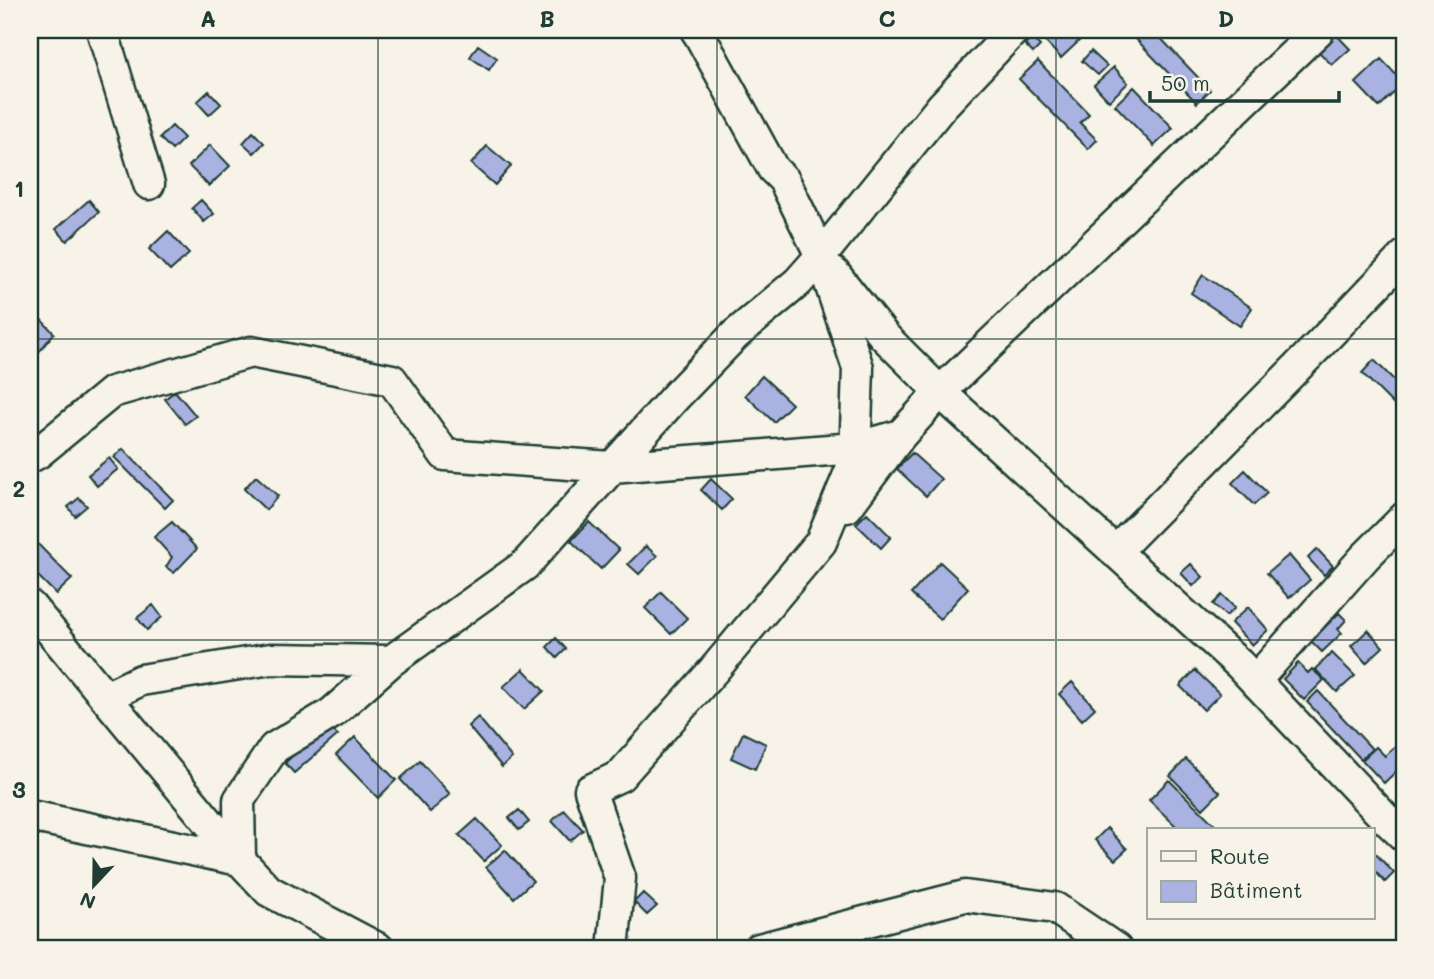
<svg xmlns="http://www.w3.org/2000/svg" width="1434" height="979" font-family="Mali,sans-serif">
<style>
.building{fill:#aab2e2;stroke:#1f3d34;stroke-width:2}
.lines{fill:none;stroke-linecap:round;stroke-linejoin:round}
.minor-casing{stroke:#1f3d34;stroke-width:35}
.minor{stroke:#f7f3e8;stroke-width:30}
.grid{fill:none;stroke:#1f3d34;stroke-width:2;stroke-opacity:0.55}
.neatline{fill:none;stroke:#1f3d34;stroke-width:2.5}
.grid-label{font-size:23px;text-anchor:middle;font-weight:bold;fill:#1f3d34}
</style>
<rect width="100%" height="100%" fill="#f7f3e8"/>
<filter id="ink" filterUnits="userSpaceOnUse"><feTurbulence type="fractalNoise" baseFrequency=".0143" numOctaves="2"/><feDisplacementMap in="SourceGraphic" scale="14" xChannelSelector="R" yChannelSelector="G"/><feConvolveMatrix kernelMatrix="1 2 1 2 8 2 1 2 1" color-interpolation-filters="sRGB"/></filter>
<g filter="url(#ink)">
<path class="building" d="M1034 30H1068L1079 41 1061 58Z
M1143 30H1153L1210 90 1197 103 1135 38Z
M1333 31 1350 49 1332 65 1315 48Z
M1032 38 1040 46 1033 53 1025 45Z
M478 45 497 58 489 70 470 57Z
M1091 51 1107 66 1098 75 1082 61Z
M1381 59 1404 83 1379 107 1356 83Z
M1038 61 1089 114 1080 123 1097 140 1088 149 1019 79Z
M1114 67 1128 83 1109 101 1094 85Z
M1134 87 1173 128 1154 146 1115 105Z
M209 91 221 104 209 115 197 102Z
M172 126 184 138 172 150 160 138Z
M253 132 264 143 254 153 243 143Z
M210 145 230 166 209 186 189 166Z
M487 146 511 166 495 185 471 164Z
M89 200 99 212 67 241 56 229Z
M201 200 214 214 204 222 192 208Z
M168 231 189 254 170 271 149 249Z
M1203 275 1252 308 1240 326 1191 293Z
M30 308 54 333 38 353 30 345Z
M1374 360 1399 385 1404 380V415L1362 373Z
M762 376 792 404 774 422 745 395Z
M175 391 196 416 185 424 165 399Z
M123 449 173 500 165 508 114 457Z
M912 453 941 479 926 496 897 469Z
M109 458 118 469 97 486 88 475Z
M1245 470 1267 493 1254 505 1232 483Z
M256 476 278 496 266 510 244 489Z
M711 479 732 499 722 510 701 490Z
M79 498 87 506 75 516 68 507Z
M867 513 891 537 881 548 856 524Z
M172 522 197 549 174 573 166 567 172 557 154 537Z
M589 522 619 550 601 569 571 541Z
M30 536 72 579 56 594 30 568Z
M646 546 657 556 639 574 628 564Z
M1317 549 1333 566 1324 575 1308 558Z
M1289 555 1310 580 1289 598 1267 573Z
M940 562 968 588 940 619 911 594Z
M1191 564 1203 577 1193 586 1181 573Z
M661 592 687 618 671 634 645 608Z
M1222 595 1235 608 1226 616 1213 604Z
M153 605 162 617 147 630 137 618Z
M1248 607 1268 630 1252 645 1231 623Z
M1339 613 1346 620 1338 629 1342 633 1322 652 1311 641Z
M1368 630 1383 647 1366 663 1351 646Z
M556 638 566 649 557 658 547 647Z
M1332 653 1355 676 1337 692 1315 669Z
M1298 663 1308 673 1312 669 1324 680 1304 700 1283 679Z
M523 669 544 691 524 709 503 687Z
M1195 670 1220 694 1204 710 1180 686Z
M1072 682 1095 708 1082 720 1059 694Z
M1318 691 1372 749 1361 759 1307 702Z
M478 717 512 758 502 767 468 726Z
M325 725 338 735 294 773 285 763Z
M743 733 766 744 755 769 731 758Z
M355 737 396 780 378 798 336 755Z
M1404 738V764L1384 783 1362 760 1376 747 1385 756Z
M1186 759 1220 792 1203 809 1170 776Z
M420 761 450 794 430 812 400 779Z
M1169 780 1220 830H1180L1149 800Z
M519 810 529 822 519 830 509 818Z
M564 810 583 830 570 841 552 821Z
M477 819 502 845 484 861 459 835Z
M1107 828 1127 849 1115 860 1095 840Z
M505 850 533 881 514 898 486 867Z
M1373 851 1394 873 1385 882 1373 869Z
M643 893 657 906 647 915 634 902Z"/>
<g class="lines">
<g class="minor-casing">
<path id="minor" d="M102 30 149 184
M834 273 884 336 940 392 1239 664 1384 817 1404 836
M30 457 38 453 112 392 251 352 392 380 445 455 611 467 855 448 901 435
M847 507 901 435 940 392 1319 30
M1115 552 1320 344 1404 256
M30 606 240 860
M1255 681 1365 557 1404 518
M106 697 141 680 271 659 391 661
M30 816 240 860 269 891 379 949
M240 860 239 800 274 748 332 713 391 661 525 565 676 396 735 335 798 282 821 256 942 106 1014 30
M613 949 620 878 590 790 620 776 713 671 821 542 855 460 858 368 821 256 784 180 773 169 700 36 696 30
M759 949 965 896 1055 908 1116 949"/>
</g>
<use href="#minor" class="minor"/>
</g>
</g>
<path class="grid" d="M378 30V949M717 30V949M1056 30V949M30 339H1404M30 640H1404"/>
<rect width="1434" height="979" fill="none" stroke="#f7f3e8" stroke-width="77"/>
<rect x="1147" y="828" width="228" height="91" fill="#f7f3e8" stroke="#a1aaa0" stroke-width="2"/>
<rect x="1161" y="851" width="35" height="10" fill="#f7f3e8" stroke="#a1aaa0" stroke-width="2"/>
<text x="1210" y="864" font-size="21" fill="#1f3d34">Route</text>
<rect x="1161" y="881" width="35" height="21" fill="#aab2e2" stroke="#a1aaa0" stroke-width="2"/>
<text x="1210" y="898" font-size="21" fill="#1f3d34">Bâtiment</text>
<g transform="translate(94 885) rotate(202)" stroke="#f7f3e8" stroke-width="5" paint-order="stroke">
<path d="M0-5L12 26L0 18L-12 26Z" fill="#1f3d34"/>
<text y="-10" font-size="19" font-weight="bold" text-anchor="middle" fill="#1f3d34">N</text>
</g>
<path d="M1150 91v10h189v-10" fill="none" stroke="#1f3d34" stroke-width="3.5"/>
<text x="1161" y="91" font-size="21" fill="#1f3d34" stroke="#f7f3e8" stroke-width="5" paint-order="stroke">50 m</text>
<rect x="38" y="38" width="1358" height="902" class="neatline"/>
<g class="grid-label">
<text x="208" y="27">A</text>
<text x="547" y="27">B</text>
<text x="887" y="27">C</text>
<text x="1226" y="27">D</text>
<text x="19" y="197">1</text>
<text x="19" y="497">2</text>
<text x="19" y="798">3</text>
</g>
</svg>
